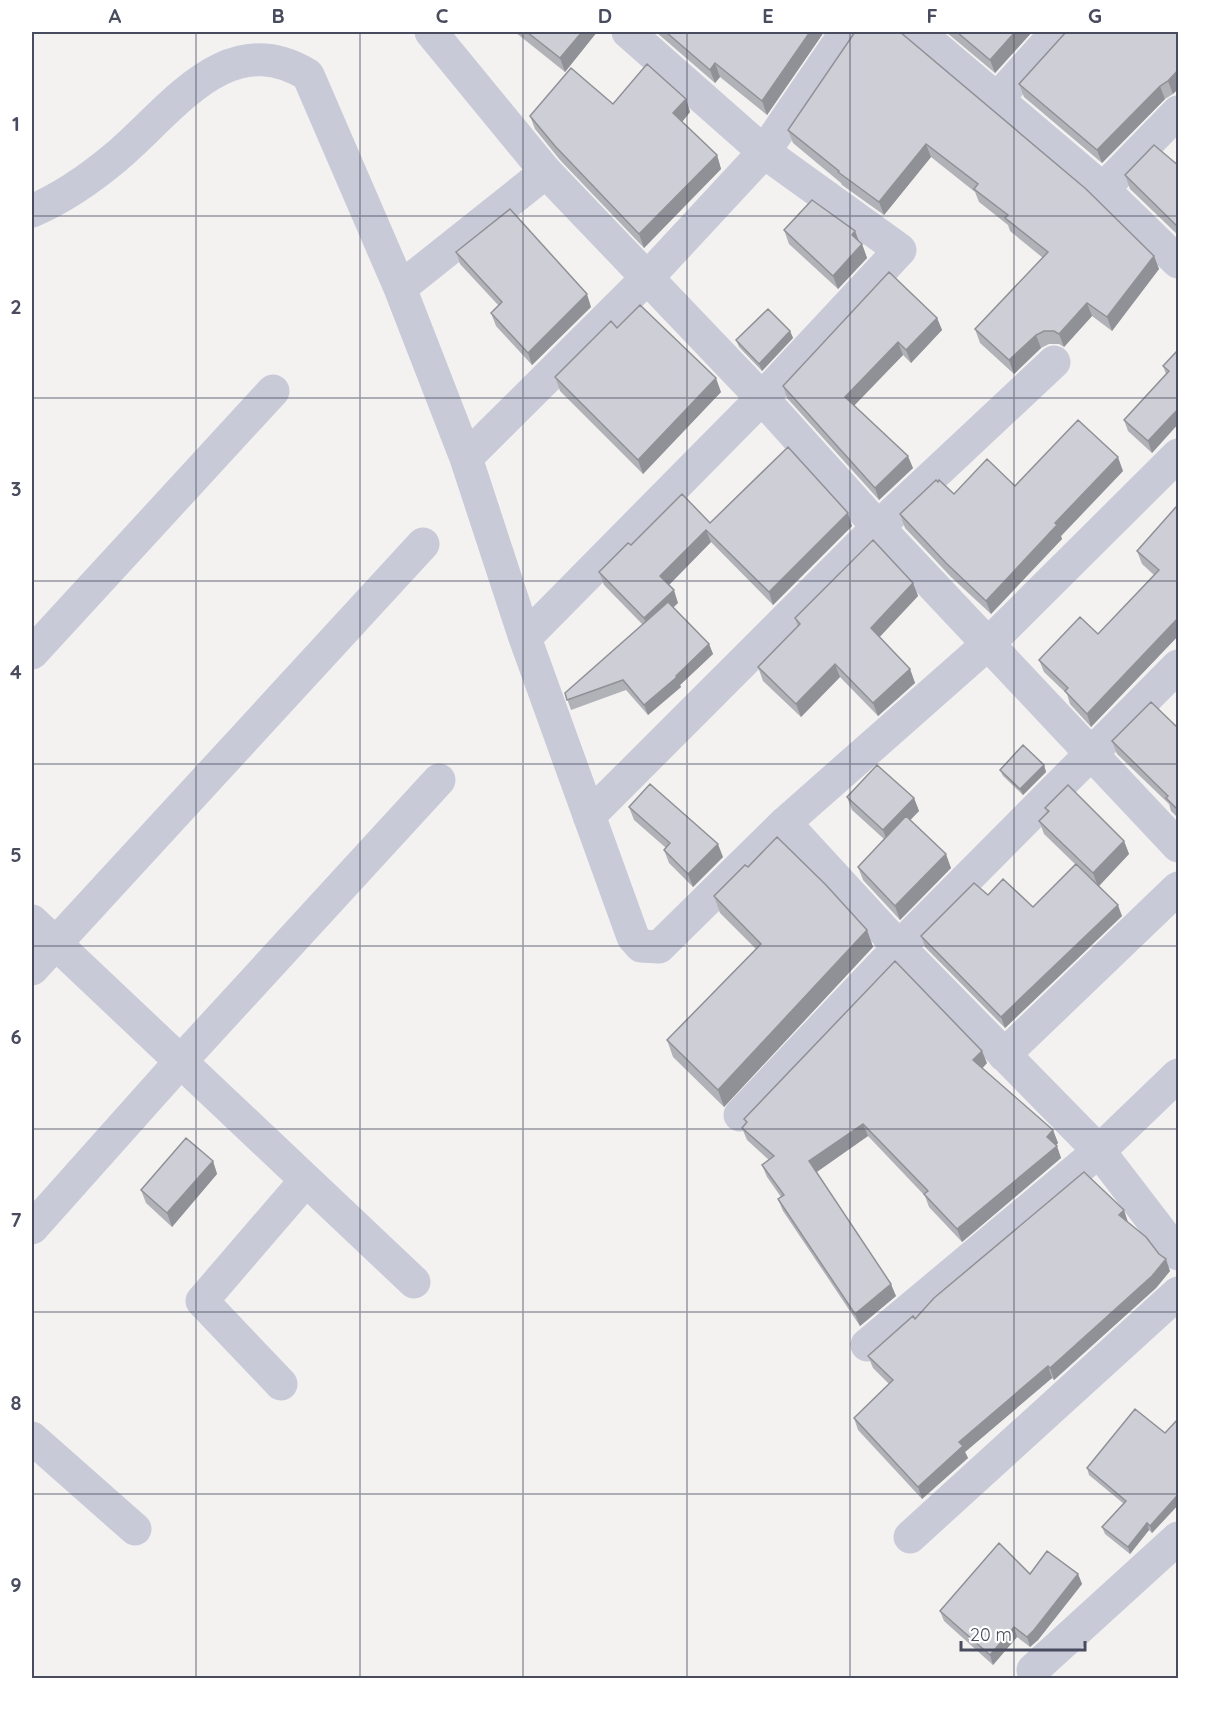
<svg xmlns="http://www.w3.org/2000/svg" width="1210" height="1710" font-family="Quicksand,sans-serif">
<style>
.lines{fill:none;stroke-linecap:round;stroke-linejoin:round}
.minor{stroke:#c8cad8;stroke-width:33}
.wall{fill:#b1b2b8}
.shaded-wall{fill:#909196}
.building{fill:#cecfd6;stroke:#909196;stroke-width:1.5}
.grid{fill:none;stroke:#494c5e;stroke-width:1.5;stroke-opacity:0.55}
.neatline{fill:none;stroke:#494c5e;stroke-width:2}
.grid-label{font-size:20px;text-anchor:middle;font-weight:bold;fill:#494c5e}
</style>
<rect width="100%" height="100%" fill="#f3f2f1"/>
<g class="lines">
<path class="minor" d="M431 32 546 172 762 398 878 527 1178 846
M918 32 1103 189 1178 262
M997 99 1057 32
M1103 189 1178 112
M32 211C62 198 91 178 116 157 172 110 227 25 308 75L400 288 466 458 525 638 633 937 641 946 659 947 785 823 989 643 1178 455
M400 288 546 172
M466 458 648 277 764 152 846 32
M525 638 762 398 900 250 764 152 628 32
M32 653 273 391
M589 816 878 527 1054 362
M785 823 899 947 1099 1151 1178 1075
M32 921 414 1282
M32 969 423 544
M1004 1055 1178 888
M740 1115 899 947 1178 666
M32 1228 181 1061 439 780
M867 1345 1099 1151 1178 1254
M281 1384 202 1301 306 1180
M32 1438 135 1529
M910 1537 1178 1293
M1033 1670 1178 1538"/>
</g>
<path class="wall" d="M515 32H597L565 72Z
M656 32H824L767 115 720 77 715 83Z
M855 32 1154 256 1159 269 1112 331 1092 316 1064 347 1059 344H1049L1041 348 1014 374 980 343 975 329 1043 258 1010 231 1008 225 979 202 975 192 931 157 884 215 842 185 841 183 793 143 788 130Z
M946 32H1032L995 73Z
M1179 32 1173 94 1165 99 1102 163 1024 97 1019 84Z
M686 99 690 112 682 122 717 155 721 169 644 248 560 160 535 129 530 116 613 104Z
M1179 166V236L1130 189 1125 175Z
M784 230 855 231 859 242 862 244 867 258 838 289 789 244Z
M456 252 591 307 532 365 496 326 491 313 499 306 460 264Z
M937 318 942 330 911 363 903 355 854 405 913 468 879 500 787 398 783 386Z
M617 328 721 392 643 474 560 391 555 377Z
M790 331 793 338 762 371 739 347 736 340Z
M1179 349V423L1152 453 1128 431 1124 420 1166 374 1163 366Z
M1123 471 1061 536 1062 539 991 614 951 577 905 528 900 514 954 494Z
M1179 509V635L1091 727 1070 704 1067 694 1044 672 1039 660 1098 634 1154 575 1142 564 1137 551Z
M710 523 852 526 773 605 711 542 669 585 678 603 673 607 709 644 713 654 680 685 681 687 648 715 626 690 571 710 565 693 643 625 604 585 599 572 631 545Z
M913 583 918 596 879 637 910 669 915 683 878 716 840 677 801 717 763 681 758 667 798 627 795 618Z
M1179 729V819L1171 811 1169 804 1117 754 1112 741Z
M1044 765 1046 772 1023 795 1003 776 1000 770Z
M847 797 914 798 919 811 910 820 951 868 900 920 863 880 858 867 884 839 852 810Z
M629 807 723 857 693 887 669 863 664 850 666 848 634 820Z
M1045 808 1124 841 1129 854 1099 886 1122 916 1005 1028 925 947 921 936 988 895 1033 907 1075 864 1044 834 1039 821 1047 813Z
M748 867 867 930 873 947 724 1107 673 1057 667 1040 756 949 720 913 714 896Z
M987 1063 982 1068 1053 1130 1058 1143 1056 1145 1061 1158 962 1242 929 1207 925 1196 868 1136 816 1172 896 1296 860 1326 783 1211 778 1199 781 1197 767 1177 762 1165 769 1160 747 1140 742 1128 746 1123 744 1119Z
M213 1161 217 1174 172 1227 146 1203 141 1190Z
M1128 1222 1170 1271 1156 1288 1054 1380 1052 1378 965 1452 968 1458 922 1499 858 1430 854 1418 889 1384 873 1368 868 1356 915 1319Z
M1179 1418V1504L1152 1533 1149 1530 1130 1554 1105 1534 1102 1527 1124 1504 1089 1475 1087 1468 1165 1433Z
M1030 1574H1078L1082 1584 1038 1640 1030 1647 1017 1637 993 1665 944 1621 940 1611Z"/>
<path class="shaded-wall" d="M582 32H597L565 72 560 58Z
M810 32H824L767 115 762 101Z
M1015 32H1032L995 73 990 60Z
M715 63 720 77 715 83 710 70Z
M1179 69V88L1173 94 1168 81Z
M1160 86 1165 99 1102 163 1097 150Z
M686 99 690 112 678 127 673 113Z
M926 144 931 157 884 215 879 202Z
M717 155 721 169 644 248 639 234Z
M855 231 860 244 852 235Z
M862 244 867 258 838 289 833 276Z
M1154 256 1159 269 1112 331 1107 317Z
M587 294 591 307 532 365 528 353Z
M1087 303 1092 316 1064 347 1059 334Z
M937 318 942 330 911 363 906 350Z
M790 331 793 338 762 371 759 364Z
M1036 335 1041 348 1014 374 1009 360Z
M898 342 903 355 850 410 845 397Z
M716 378 721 392 643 474 638 460Z
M1179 408V423L1152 453 1148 441Z
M908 456 913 468 879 500 875 488Z
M1118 457 1123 471 1061 536 1062 539 991 614 986 601 1055 523Z
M848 513 852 526 773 605 769 592Z
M706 530 711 542 665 589 660 576Z
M913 583 918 596 875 642 871 628Z
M674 590 678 603 649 631 644 618Z
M1179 617V635L1091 727 1087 714Z
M709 644 713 654 680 685 681 687 648 715 644 705Z
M835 664 840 677 801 717 796 704Z
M910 669 915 683 878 716 873 703Z
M1044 765 1046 772 1023 795 1020 789Z
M914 798 919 811 888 843 883 830Z
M1124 841 1129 854 1098 887 1093 873Z
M718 844 723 857 693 887 688 874Z
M946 854 951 868 900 920 895 906Z
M1118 905 1122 916 1005 1028 1001 1017Z
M867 930 873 947 724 1107 718 1090Z
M982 1051 987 1063 978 1073 973 1060Z
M863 1124 868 1136 814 1174 809 1161Z
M1053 1130 1058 1143 1052 1149 1047 1137Z
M1057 1146 1061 1158 962 1242 957 1229Z
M213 1161 217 1174 172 1227 167 1213Z
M1124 1210 1128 1222 1119 1215Z
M1166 1259 1170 1271 1156 1288 1054 1380 1050 1368Z
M891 1284 896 1296 860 1326 855 1314Z
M1048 1366 1052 1378 965 1452 968 1458 922 1499 918 1487 959 1442Z
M1176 1497 1179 1504 1152 1533 1150 1526Z
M1147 1523 1149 1530 1130 1554 1128 1547Z
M1078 1574 1082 1584 1038 1640 1030 1647 1027 1637Z
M1014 1627 1017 1637 993 1665 990 1655Z"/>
<path class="building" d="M527 32H582L560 58Z
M666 32H810L762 101 715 63 710 70Z
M855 32H900L1086 189 1154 256 1107 317 1087 303 1059 334 1054 331H1044L1036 335 1009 360 975 329 1048 252 1005 218 1008 215 974 189 978 184 926 144 879 202 838 172 839 171 788 130Z
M957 32H1015L990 60Z
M1066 32H1179V69L1168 81 1160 86 1097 150 1019 84Z
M647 64 686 99 673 113 717 155 639 234 555 146 530 116 571 68 613 104Z
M1154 145 1179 166V228L1125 175Z
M812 200 855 231 852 235 862 244 833 276 784 230Z
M510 209 587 294 528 353 491 313 502 302 456 252Z
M889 272 937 318 906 350 898 342 845 397 908 456 875 488 783 386Z
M640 305 716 378 638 460 555 377 611 321 617 328Z
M768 309 790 331 759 364 736 340Z
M1179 349V408L1148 441 1124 420 1169 371 1163 366Z
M1078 420 1118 457 1055 523 1057 525 986 601 946 563 900 514 936 480 938 482 939 480 954 494 987 459 1015 486Z
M788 447 848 513 769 592 706 530 660 576 674 590 644 618 599 572 628 543 631 545 682 494 710 523Z
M1176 507 1179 509V617L1087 714 1065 691 1068 688 1039 660 1080 617 1098 634 1159 570 1137 551Z
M873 540 913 583 871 628 910 669 873 703 835 664 796 704 758 667 800 624 795 618Z
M668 602 709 644 676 676 677 677 644 705 623 680 567 700 565 693Z
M1151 702 1179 729V811L1166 798 1168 796 1112 741Z
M1023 745 1044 765 1020 789 1000 770Z
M877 765 914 798 883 830 847 797Z
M650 784 718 844 688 874 664 850 670 843 629 807Z
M1068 785 1124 841 1093 873 1039 821 1049 811 1045 808Z
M906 816 946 854 895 906 858 867Z
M777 837 826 885 867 930 718 1090 667 1040 761 944 714 896 745 865 748 867Z
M1076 864 1118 905 1001 1017 921 936 974 883 988 895 1003 879 1033 907Z
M895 961 982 1051 973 1060 1053 1130 1047 1137 1057 1146 957 1229 924 1194 928 1191 863 1124 809 1161 891 1284 855 1314 778 1199 784 1195 762 1165 774 1156 742 1128 747 1122 744 1119Z
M186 1138 213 1161 167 1213 141 1190Z
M1084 1172 1124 1210 1119 1215 1146 1237 1159 1254 1166 1259 1152 1276 1050 1368 1048 1366 959 1442 963 1446 918 1487 854 1418 893 1380 868 1356 913 1316 915 1319 934 1298Z
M1135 1409 1165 1433 1179 1418V1499L1176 1497 1150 1526 1147 1523 1128 1547 1102 1527 1126 1501 1087 1468Z
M999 1543 1030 1574 1047 1551 1078 1574 1034 1630 1027 1637 1014 1627 990 1655 940 1611Z"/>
<path class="grid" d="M196 32V1678M360 32V1678M523 32V1678M687 32V1678M850 32V1678M1014 32V1678M32 216H1178M32 398H1178M32 581H1178M32 764H1178M32 946H1178M32 1129H1178M32 1312H1178M32 1494H1178"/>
<rect width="1210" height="1710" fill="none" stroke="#ffffff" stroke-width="66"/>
<path d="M961 1641v9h124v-9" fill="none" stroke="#494c5e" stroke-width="3"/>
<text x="970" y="1641" font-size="18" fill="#494c5e" stroke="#ffffff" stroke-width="4.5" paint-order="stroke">20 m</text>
<rect x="33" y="33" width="1144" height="1644" class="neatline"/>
<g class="grid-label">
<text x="115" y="23">A</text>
<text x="278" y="23">B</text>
<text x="442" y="23">C</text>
<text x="605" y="23">D</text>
<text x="768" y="23">E</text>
<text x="932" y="23">F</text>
<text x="1095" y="23">G</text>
<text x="16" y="131">1</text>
<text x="16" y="314">2</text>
<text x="16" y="496">3</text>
<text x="16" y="679">4</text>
<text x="16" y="862">5</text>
<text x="16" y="1044">6</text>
<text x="16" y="1227">7</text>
<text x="16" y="1410">8</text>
<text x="16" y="1592">9</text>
</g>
</svg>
